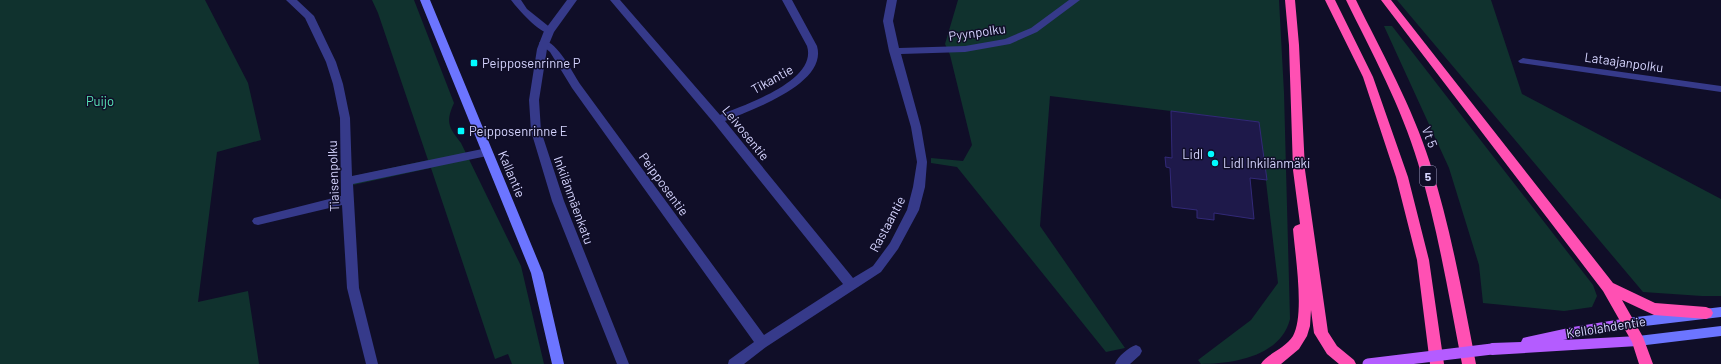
<svg xmlns="http://www.w3.org/2000/svg" width="1721" height="364" font-family="Barlow,sans-serif">
<style>
.green{fill:#10322e}
.building{fill:#1e194a;stroke:#322978}
.lines{fill:none;stroke-linecap:round;stroke-linejoin:round}
.minor{fill:#363a8a;fill-rule:evenodd}
.tertiary{fill:#363a8a;fill-rule:evenodd}
.secondary{fill:#6c75ff;fill-rule:evenodd}
.primary{fill:#b45cff;fill-rule:evenodd}
.motorway{fill:#ff50b3;fill-rule:evenodd}
.primary-bridge{stroke:#b45cff;stroke-width:11}
.poi-dot{fill:#01fbff;stroke:#100e28;stroke-width:1.5}
.labels{text-anchor:middle;dominant-baseline:central;stroke-width:3;stroke-linejoin:round;paint-order:stroke}
.shield{fill:#100e28;stroke:#9b99be;stroke-width:1}
.shield-label{font-size:12px;font-weight:bold;fill:#d6d5ff}
.street-label{font-size:13px;fill:#d6d5ff;stroke:#100e28}
.poi-label{font-size:13px;fill:#d6d5ff;stroke:#100e28;text-anchor:start}
.park-label{font-size:13px;fill:#58e7b7;stroke:#100e28}
</style>
<rect width="100%" height="100%" fill="#100e28"/>
<path class="green" d="M0 0H205L248 83 261 140 217 152 198 302 248 291 259 364H0Z
M372 0H414L454 103C445 123 449 127 461 143L521 266 544 364H512L508 354 495 359 431 168 353 185 354 176 428 160 378 13Z
M958 0H1279L1284 93 1290 319C1281 356 1234 364 1201 364L1198 360 1251 320 1278 283 1259 122 1050 96 1040 226 1125 348 1106 352 957 167 931 163V158L963 161 972 145 950 55 945 44Z
M1397 0H1491L1522 94 1721 199V296H1702L1643 292Z
M1384 26H1392L1593 285 1597 296 1592 307 1564 311 1483 303 1479 265 1449 168Z"/>
<path class="building" d="M1171 111 1259 122 1267 180 1250 178 1254 219 1214 213V220L1197 218V210L1172 207 1170 168 1166 167 1165 157 1172 158Z"/>
<g class="lines">
<path class="minor" d="M286 0H297L314 16 336 62 343 84 350 118 352 176 487 148 491 149 492 152 491 155 487 156 353 184 359 288 378 364H366L347 288 342 205 258 225 254 224 252 221 254 218 258 217 341 196 340 118 333 84 326 62 305 18Z
M511 0H521L527 9 552 29 554 31 552 33C541 36 518 9 511 0Z
M610 0H620L720 115C744 105 818 81 807 46L782 0H792L817 46C828 84 751 110 725 121L853 278 873 266 890 243 907 210 913 187 917 162 911 127 889 51 883 21 887 0H897L893 21 899 48 965 46 1005 39 1031 28 1069 0H1080L1037 32 1010 44 965 52 901 54 921 127 927 162 925 187 919 210 898 249 881 272 766 347 744 364H728L729 360 754 342 572 88 550 52 539 43 541 41C555 37 573 73 580 84L764 335 843 284 714 123Z
M1523 58 1721 86V92L1520 63 1518 61Z
M1136 345 1140 347 1142 351 1140 355 1130 364H1115C1118 356 1128 348 1136 345Z"/>
<path class="tertiary" d="M567 0H577L554 32 547 49 539 100 541 131 564 201 629 364H617L552 201 531 131 529 100 537 49 544 31Z"/>
<path class="secondary" d="M420 0H430L543 273 564 364H552L531 273Z
M1721 307V317L1628 328 1624 327 1622 323 1624 319 1628 318Z
M1721 326V336L1638 346 1634 345 1632 341 1634 337 1638 336Z"/>
<path class="primary" d="M1628 318 1632 319 1634 323 1632 327 1563 340 1638 336 1642 337 1644 341 1642 345 1638 346 1492 355 1488 353 1486 349 1488 345 1492 343 1521 342 1523 338 1527 337 1573 327Z"/>
<path class="motorway" d="M1285 0H1295L1299 45 1305 170 1328 332 1337 346 1354 360 1356 364H1339L1327 354 1314 333 1311 310 1310 326 1307 336 1299 349 1281 364H1261C1266 354 1285 349 1293 336 1305 315 1295 254 1293 229L1295 226 1300 224 1293 170 1289 45Z
M1325 0H1335L1373 77 1408 177 1429 260 1444 364H1430L1417 260 1396 177 1363 77Z
M1346 0H1356C1382 53 1412 106 1430 163 1451 229 1463 297 1476 364H1462C1449 297 1438 229 1418 163 1401 106 1372 53 1346 0Z
M1381 0H1391L1613 283 1655 303 1706 307 1711 309 1713 313 1711 317 1706 319 1654 315 1622 300 1643 337 1653 364H1639L1632 342 1603 291Z"/>
<path class="primary-bridge" d="M1368 364 1492 349"/>
</g>
<g class="poi-dot">
<rect x="470" y="59" width="8" height="8" rx="2"/>
<rect x="457" y="127" width="8" height="8" rx="2"/>
<circle cx="1211" cy="154" r="4"/>
<circle cx="1215" cy="163" r="4"/>
</g>
<g class="labels">
<rect class="shield" x="1420" y="166" width="16" height="20" rx="3"/>
<g class="shield-label">
<text x="1428" y="176">5</text>
</g>
<g class="street-label">
<text transform="translate(977 32) rotate(-8)">Pyynpolku</text>
<text transform="translate(1624 62) rotate(8)">Lataajanpolku</text>
<text transform="translate(772 79) rotate(-29)">Tikantie</text>
<text transform="translate(746 133) rotate(51)">Leivosentie</text>
<text transform="translate(1430 137) rotate(70)">Vt 5</text>
<text transform="translate(512 174) rotate(67)">Kallantie</text>
<text transform="translate(333 176) rotate(-92)">Tiaisenpolku</text>
<text transform="translate(664 184) rotate(54)">Peipposentie</text>
<text transform="translate(574 200) rotate(70)">Inkilänmäenkatu</text>
<text transform="translate(887 224) rotate(-62)">Rastaantie</text>
<text transform="translate(1606 327) rotate(-9)">Kellolahdentie</text>
</g>
<g class="poi-label">
<text x="482" y="63">Peipposenrinne P</text>
<text x="469" y="131">Peipposenrinne E</text>
<text x="1203" y="154" text-anchor="end">Lidl</text>
<text x="1223" y="163">Lidl Inkilänmäki</text>
</g>
<g class="park-label">
<text x="100" y="101">Puijo</text>
</g>
</g>
</svg>
